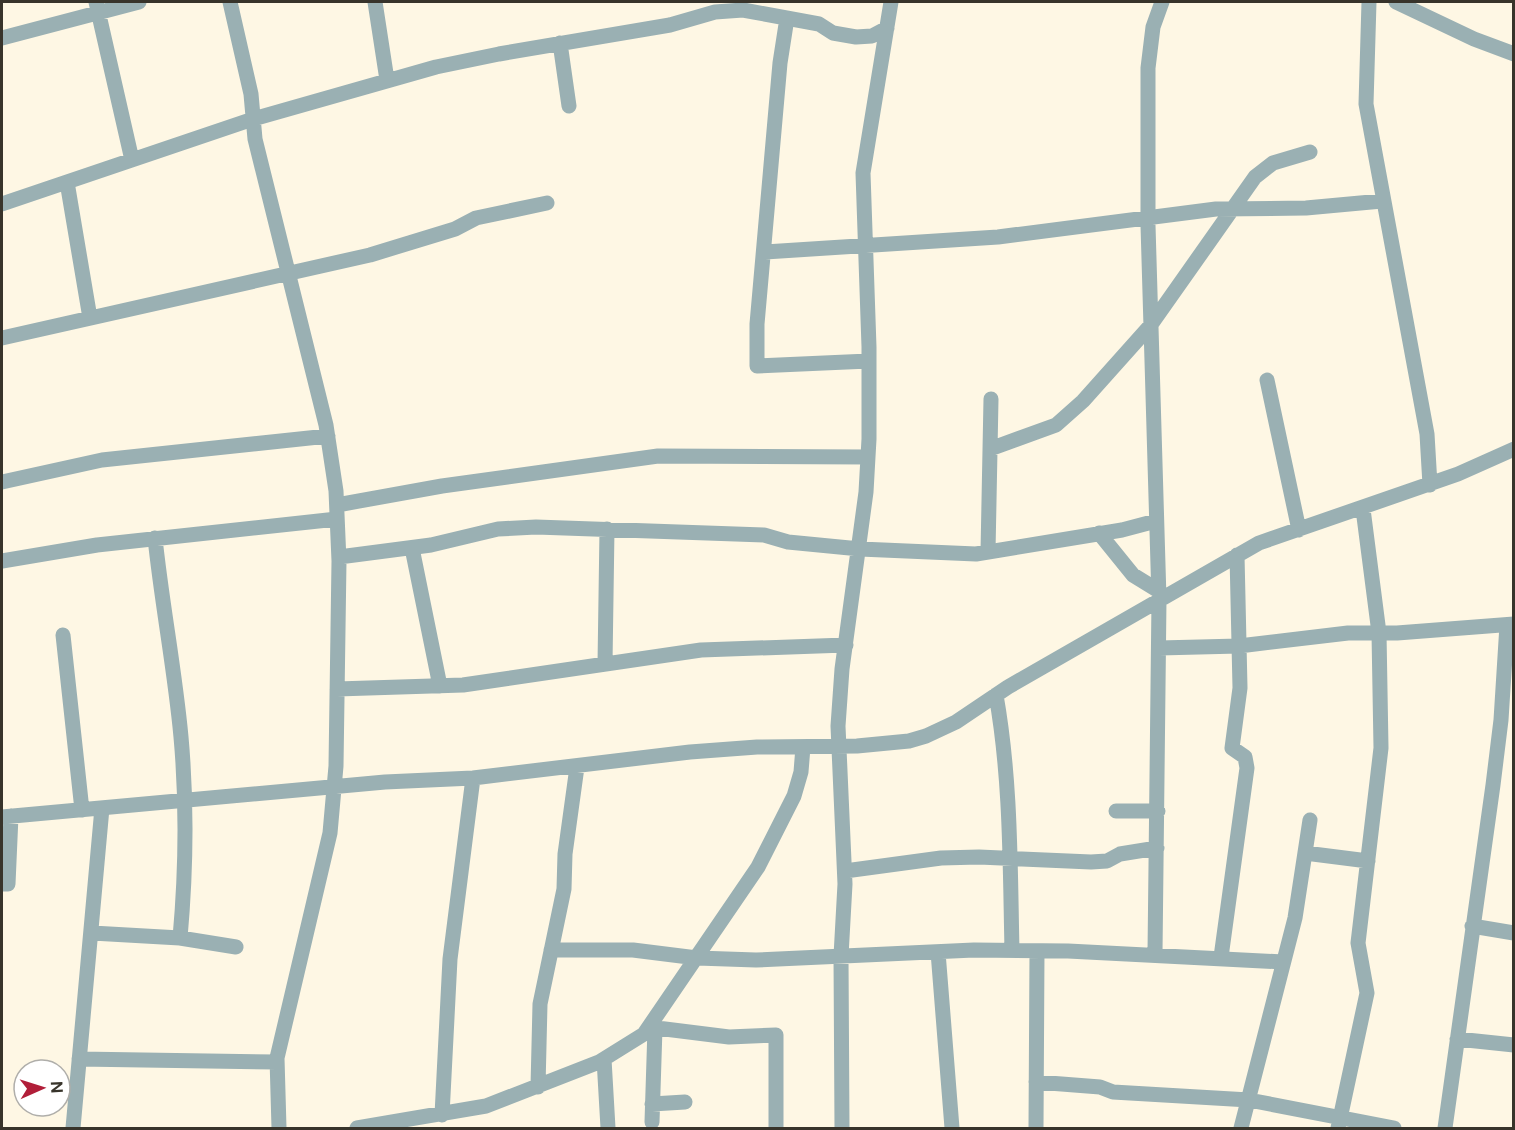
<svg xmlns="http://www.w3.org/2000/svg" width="1515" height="1130" font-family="'Public Sans',sans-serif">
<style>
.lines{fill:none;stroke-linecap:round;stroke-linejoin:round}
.minor{stroke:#9ab0b3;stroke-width:15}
</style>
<rect width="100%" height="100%" fill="#fef7e4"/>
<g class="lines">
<path class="minor" d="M96 2 132 160
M230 2 251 94 255 139 326 425 336 491 339 561 336 766 330 833 277 1058 279 1128
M375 2 387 80
M1369 2 1366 104 1427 434 1430 485
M1396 2 1474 39 1514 54
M787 18 780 63 757 324V366L869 361
M2 38 139 2
M560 43 569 106
M67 182 90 318
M2 204 253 119 436 67 499 54 670 25 715 12 743 10 819 24 833 33 856 37 872 36 887 28
M765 252 998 237 1216 209 1306 208 1382 201
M2 338 370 255 455 229 476 218 547 203
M1267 380 1299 530
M990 449 1056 425 1083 401 1150 326 1255 177 1273 163 1310 152
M2 482 102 460 328 436
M337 505 442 486 658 456 868 457
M1099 533 1133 575 1159 591
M155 538C162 605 175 671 181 737 187 804 186 871 180 938
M412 548 440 686
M988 552 991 399
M339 557 431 545 498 529 536 527 764 535 788 542 860 549 976 554 1122 530 1156 521
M2 561 97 545 337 519
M63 635 82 810
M1159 648 1239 646 1348 633H1397L1514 624
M605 664 607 529
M337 689 463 685 701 650 846 645
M996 695C1011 779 1010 866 1012 950
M1116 811H1158
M2 817 385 782 473 778 690 752 757 747 857 746 909 741 926 736 956 722 1008 687 1259 543 1458 474 1514 449
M1305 853 1368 861
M845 871 941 858 979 857 1091 862 1107 861 1120 854 1157 848
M2 884H8L11 816
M1472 926 1514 933
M92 933 180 938 236 947
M551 950H633L697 958 756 960 974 950 1068 951 1283 962
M938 952 952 1128
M1155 954 1159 599 1148 225V68L1153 27 1162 2
M1221 957 1247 768 1245 757 1232 748 1240 688 1237 555
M649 1027 729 1037 776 1035V1128
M1457 1039 1514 1045
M79 1059 277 1062
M604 1059 608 1128
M1036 1082 1100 1087 1113 1092 1249 1100 1394 1128
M538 1087 540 1004 564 889 565 854 577 767
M652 1104 685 1102
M442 1115 450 959 473 778
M652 1122 655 1028
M73 1128 102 808
M357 1128 486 1106 599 1062 644 1034 758 867 794 796 801 772 803 747
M842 1128 841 956 845 884 838 726 842 669 866 492 869 439V347L863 173 891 2
M1036 1128 1037 951
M1241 1128 1295 918 1310 820
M1338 1128 1367 993 1358 943 1381 748 1379 633 1363 509
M1445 1128 1493 785 1501 720 1507 625"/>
</g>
<rect width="1515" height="1130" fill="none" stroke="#38342b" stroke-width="6"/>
<g transform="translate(42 1088) rotate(87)"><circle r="28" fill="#ffffff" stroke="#afaeaa" stroke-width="1.5"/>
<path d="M0-4.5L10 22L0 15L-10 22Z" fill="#b11e39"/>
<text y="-9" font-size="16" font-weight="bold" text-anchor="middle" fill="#38342b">N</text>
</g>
</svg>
